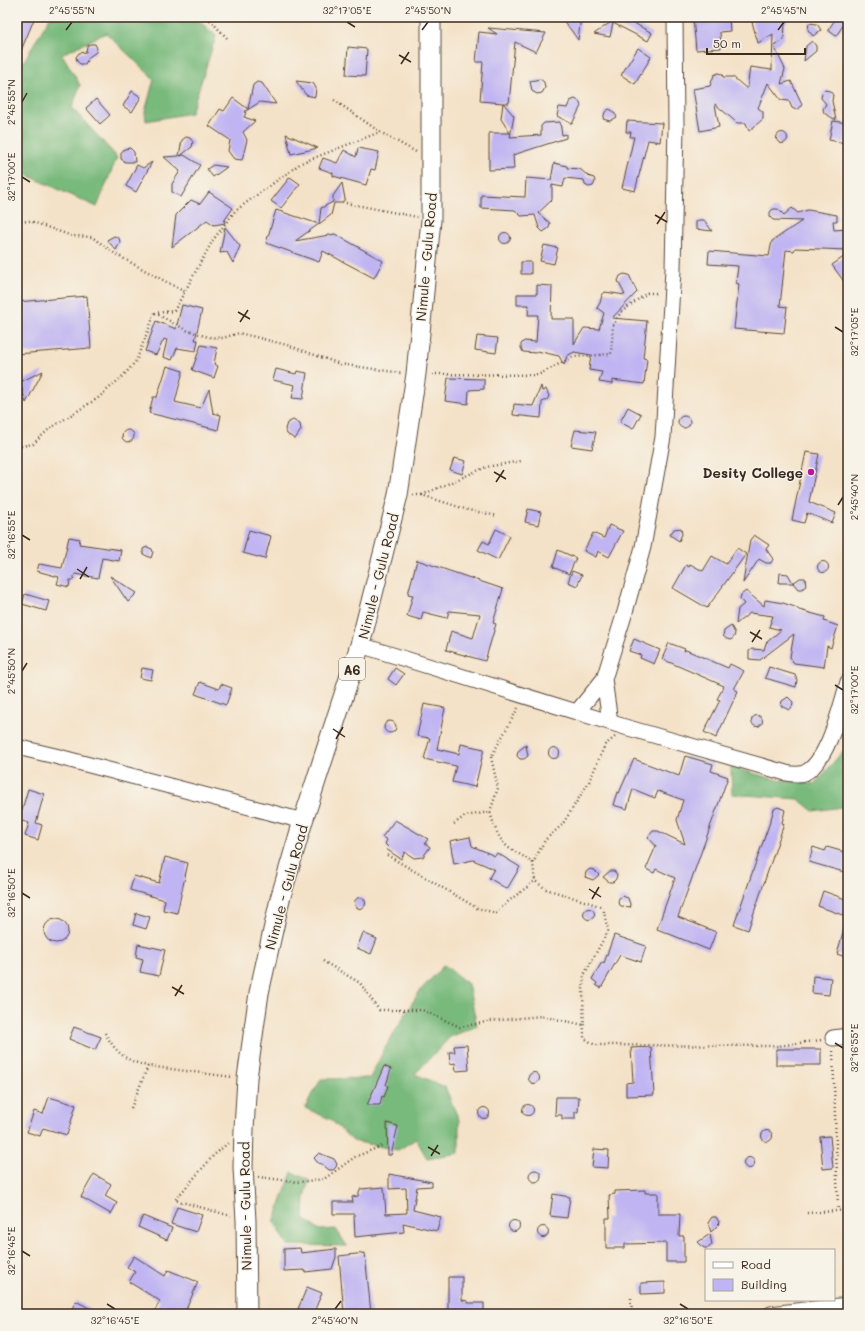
<svg xmlns="http://www.w3.org/2000/svg" width="865" height="1331" font-family="Mali,sans-serif">
<style>
.forest{fill:#78b97b;stroke:#5a724c}
.building{fill:#c0b5f2}
.lines{fill:none;stroke-linecap:round;stroke-linejoin:round}
.minor-casing{stroke:#574638;stroke-width:17}
.major-casing{stroke:#574638;stroke-width:21}
.path{stroke:#574638;stroke-width:2.5;stroke-dasharray:1 3;stroke-linecap:butt}
.minor{stroke:#fff;stroke-width:15}
.major{stroke:#fff;stroke-width:19}
.ticks{fill:none;stroke:#3b2a1e;stroke-width:1.5}
.poi-dot{fill:#b5179e;stroke:#f7f3e8;stroke-width:1.5}
.labels{text-anchor:middle;dominant-baseline:central;stroke-width:3;stroke-linejoin:round;paint-order:stroke}
.shield{fill:#f7f3e8;stroke:#73665b;stroke-width:1}
.shield-label{font-size:13px;font-weight:bold;fill:#3b2a1e}
.street-label{font-size:14px;fill:#3b2a1e;stroke:#f7f3e8}
.poi-label{font-size:14px;font-weight:bold;fill:#3b2a1e;stroke:#f7f3e8;text-anchor:end}
.neatline{fill:none;stroke:#3b2a1e;stroke-width:1.5}
.ticks-label{font-size:10px;text-anchor:middle;fill:#3b2a1e}
</style>
<rect width="100%" height="100%" fill="#f7f3e8"/>
<filter id="ink" filterUnits="userSpaceOnUse"><feTurbulence type="fractalNoise" baseFrequency=".025" numOctaves="2"/><feDisplacementMap in="SourceGraphic" scale="8" xChannelSelector="R" yChannelSelector="G"/><feConvolveMatrix kernelMatrix="1 2 1 2 8 2 1 2 1" color-interpolation-filters="sRGB"/></filter>
<filter id="wash" filterUnits="userSpaceOnUse"><feTurbulence type="fractalNoise" baseFrequency=".012" numOctaves="4" result="noise"/><feDisplacementMap in="SourceGraphic" scale="16" xChannelSelector="R" yChannelSelector="G"/><feGaussianBlur stdDeviation="0.9" result="paint"/><feColorMatrix in="noise" values="0 0 0 0 0 0 0 0 0 0 0 0 0 0 0 0 0 1.4 0 .05"/><feComposite in="paint" operator="in"/></filter>
<g filter="url(#wash)">
<rect width="100%" height="100%" fill="#f4e2c8"/>
<path class="forest" d="M50 17H195L216 36 191 113 146 121 145 112 154 79 106 33 62 54 80 85 72 108 117 157 97 207 27 175 24 133 17 124V73Z
M843 751 848 752V792L846 791 843 807 813 811 798 799 732 794 731 767 773 779 815 784Z
M444 965 468 984 477 1026 450 1037 415 1074 445 1087 459 1120V1153L427 1158 416 1139 398 1150 353 1141 330 1119 305 1108 321 1079 370 1078 385 1048 419 992Z
M292 1172 309 1180 305 1197 304 1219 320 1230 336 1229 347 1246 288 1245 274 1222Z"/>
<g id="blocks">
<path class="building" d="M17 17H35L17 60Z
M560 17H581L578 40 571 30Z
M601 17H623L652 33 648 41 613 23 610 37 594 34 611 22Z
M693 17H729L730 31 720 32 721 48 696 50Z
M755 17H790L785 24 784 39 774 46 785 69 781 84 791 81 802 104 800 108 796 110 792 108 789 101 781 100 768 83 758 108 763 112V119L749 131 746 123H737L715 104 719 127 700 131 693 89 710 86 714 75 718 73 722 74 723 77H733L747 89 750 67 772 70 773 34 758 43 752 22Z
M837 17 848 18 836 36 828 30Z
M809 23 817 24 821 30 813 36 808 30Z
M488 28 546 33 536 52 515 42 509 103H503L514 116 510 137 541 135V126L544 123 560 122 562 135 566 134V138L513 155 514 169 489 170V133H510L501 119 503 103 480 101 483 62H476L479 32 497 34Z
M812 41 816 46V51L804 61 806 46Z
M90 44H95L97 48 96 52 89 57 85 64H80L77 61 76 57 79 53 86 52 87 46Z
M348 47 367 49 365 76 346 75Z
M638 48 651 57 635 84 621 75Z
M540 79 544 82 545 88 542 93 537 94 532 91 530 81Z
M296 81 313 83 316 88 315 97 306 95Z
M257 82 262 83 276 104 260 102 244 112 246 113 244 117 255 121 243 132 247 140 242 160 234 159 228 151 230 140 209 126 220 109 224 111 233 98 248 109 253 85Z
M825 90 830 91 833 95 832 101 836 120 824 113 823 109 826 104 821 98 822 93Z
M132 91 141 97 132 112 123 106Z
M96 99 110 115 100 124 86 108Z
M575 99 579 101 581 106 572 124 557 116 559 107 567 108 570 101Z
M609 109 613 111 617 117 610 121 603 119 605 112Z
M627 121 662 123 660 142 648 140 635 191 622 188 634 137H630L631 132H626Z
M833 121 848 123 845 143 829 140Z
M776.5 138a5.5 5.5 0 1 1 11 0a5.5 5.5 0 1 1-11 0Z
M286 134 318 148 291 154Z
M186 137 190 138 193 142 192 147 180 156 184 155 200 165 181 197 172 192V184L180 171 164 157 179 156 182 140Z
M130 148 134 152 135 162H125L121 159V153L124 149Z
M358 148 379 152 375 170 371 169 366 185 333 176V173L319 168 323 158 337 163 344 150 356 157Z
M152 162 136 192 126 186 137 165 143 168Z
M554 163 567 166V168L580 169 588 176 594 178 595 182 593 186 589 187 585 185 584 180 565 178 563 187 552 185V200L538 213 550 223 549 228 543 232 539 228 535 215 521 216 515 210 481 208V195L525 197 526 178 551 180Z
M213 165 227 167 213 177 207 169Z
M290 177 300 184 281 208 271 201Z
M342 183 345 199 342 203H334L331 215 319 224 321 208 333 202V196Z
M209 192 233 208 224 221 225 223 214 225 207 220 172 247 176 215 191 200 200 204Z
M792 208 798 213 808 210 837 215V221H833L834 230 848 229V250L795 248 794 251 786 250 780 306 787 307 784 333 734 329 739 284 736 283 738 266 708 264 709 251 769 256 772 241 802 221 773 220 770 217V212L773 209H778L784 215Z
M276 210 319 224 295 241 335 234 383 261 374 278 323 251 319 262 266 243Z
M699 220H704L712 231 696 229V222Z
M225 227 240 246 233 263 227 252 220 253Z
M499.5 238a5.5 5.5 0 1 1 11 0a5.5 5.5 0 1 1-11 0Z
M114 236 119 238 120 242 116 250 107 240Z
M544 245 558 248 554 264 540 261Z
M848 254V287L832 265Z
M521 262H531V274H521Z
M624 274 629 275 637 292 612 318 647 321 643 358 647 359 644 384 612 380V384L599 382 602 372 589 370 591 355 574 352 567 356 564 365 559 356 537 351V353L523 352 521 348V344L524 341 536 342 538 315H528L529 305H517V294H537V285L552 286 551 319H574V344L584 328 599 329 604 313 597 308 600 303 602 295 605 292 625 295 618 281 620 276Z
M87 296 91 348 17 354V302Z
M182 305 202 310 195 340H198L196 351 177 348 172 360 163 357 167 340 164 339 156 355 145 351 156 321 176 329Z
M477 336 498 338 496 353 475 350Z
M201 345 217 348 214 364 218 366 214 378 192 370Z
M167 366 183 371 175 402 201 408 209 389 213 413 221 415 218 430 149 413 153 397H157Z
M276 369 296 374 297 371 307 373 303 399 292 398 295 385 273 380Z
M43 371 26 403 20 382Z
M448 378 484 379V389L469 390 468 404 445 401Z
M541 386 542 391 546 389 549 396 547 400 542 402 541 418 513 415 514 404 533 406Z
M628 407 641 414 633 429 620 422Z
M678 422a6 6 0 1 1 12 0a6 6 0 1 1-12 0Z
M293 420 300 424 301 430 295 439 287 434 285 429 287 423Z
M122 436a6 6 0 1 1 12 0a6 6 0 1 1-12 0Z
M575 430 596 432 592 449 571 446Z
M806 452 819 454 809 502 836 513 832 523 807 513 804 523 792 520Z
M454 458 466 461 462 474 450 470Z
M528 509 541 512 538 525 525 522Z
M609 525 623 531 609 557 598 551 596 557 584 551 593 533 604 538Z
M681 528 682 534 679 541 670 535 674 529Z
M496 529 510 536 498 560 478 550 483 541 489 544Z
M249 530 271 536 265 559 243 553Z
M754 535 769 545 766 549 773 559 771 563H766L759 559 743 583 750 540Z
M69 537 80 539 79 544 121 550 119 561 102 558 98 578 75 574 73 580H70L69 587 57 584 59 577 37 571 39 564 62 568Z
M147 547 152 549 153 552 151 558 143 554V549Z
M737 548 746 554 707 608 673 588 686 565 689 567 690 564 703 571 712 556 726 564Z
M558 550 576 558 569 574 553 567Z
M417 560 503 589 493 623 496 624 485 661 446 650 451 631 473 638 480 614 449 611 447 618 423 612 421 620 407 616 413 595 408 594Z
M817.5 567a5.5 5.5 0 1 1 11 0a5.5 5.5 0 1 1-11 0Z
M572 571 582 575 577 586 568 582Z
M780 573 788 574 793 583 800 578H805L806 586 802 589H798L793 583H779Z
M110 576 137 593 128 602Z
M746 591 764 606 765 600 783 603 795 607 799 610 825 617 824 621 838 626 831 648 827 646 824 667 794 663 790 657 794 634 760 660 749 659V651L752 649 764 650 766 643 781 630 769 627 773 616 750 613 736 624 738 609 744 604 740 599 741 595Z
M25 594 49 601 46 611 22 604Z
M731 626 735 633 734 637 731 640 727 639 723 636 724 631Z
M634 639 660 650 654 664 640 658 641 655 629 651Z
M669 643 685 649 684 651 686 650 728 668 730 664 744 671 734 689 738 691 716 738 704 732 720 700 717 699 724 686 662 659Z
M769 667 795 675 797 680 796 687 765 678Z
M142 668 153 670 151 680 140 678Z
M395 668 404 674 396 685 388 679Z
M200 682 219 689 221 684 232 688 226 705 195 694Z
M788 697 793 702 792 707 789 710 781 706 782 701Z
M424 704 445 708 437 749 459 754 461 744 484 749 475 787 452 782 456 766 424 759 430 738 417 736Z
M751.5 721a5.5 5.5 0 1 1 11 0a5.5 5.5 0 1 1-11 0Z
M384 727a6 6 0 1 1 12 0a6 6 0 1 1-12 0Z
M526 745 528 756 524 759H520L517 756 518 751Z
M548.5 753a5.5 5.5 0 1 1 11 0a5.5 5.5 0 1 1-11 0Z
M685 756 713 764 711 771 728 777 678 917 716 932 709 950 657 929 675 878 656 869 654 873 646 869 656 846 648 837 653 831H658L685 844 677 820 683 800 658 791 655 798 633 789 627 809 613 805 617 792 619 793 634 759 679 776Z
M28 789 44 794 36 823 42 825 38 840 25 836 29 823 19 820Z
M778 807 785 810 782 823 784 824 748 930 734 925 771 819 774 809Z
M395 820 428 839 425 843 430 847 423 857 414 858 405 852 401 859 386 849 388 847 385 844 387 840 382 837Z
M470 837 472 846 495 856 497 853 520 867 507 889 489 878 494 869 473 860 454 864 450 841Z
M813 847 825 851 827 847 848 853 844 872 809 862Z
M165 857 188 863 177 913 163 910 165 900 130 890 134 876 159 883Z
M590 869 594 870 599 875 593 880 585 877 586 872Z
M610 871H614L617 875 616 879 613 882H609L603 877Z
M823 891 848 900V917L818 906Z
M622 896 628 898 631 907 621 906 618 903 619 898Z
M354.5 903a5.5 5.5 0 1 1 11 0a5.5 5.5 0 1 1-11 0Z
M583.5 914a5.5 5.5 0 1 1 11 0a5.5 5.5 0 1 1-11 0Z
M136 913 150 917 146 929 133 925Z
M44 931a12 12 0 1 1 24 0a12 12 0 1 1-24 0Z
M845 925 848 926V958L837 954Z
M363 933 377 939 371 954 357 948Z
M614 935 646 946 641 962 620 955 601 988 596 985 597 983 592 979 602 962 604 963Z
M138 944 165 950 159 976 140 972 143 959 136 957Z
M813 976 831 978 829 995 812 993Z
M74 1027 101 1037 95 1050 69 1039Z
M467 1045 469 1070 456 1071 455 1063 450 1064 449 1052H455L454 1046Z
M651 1047 654 1095 626 1096V1083L633 1082 631 1048Z
M776 1049H821V1065H776Z
M384 1066 391 1069 386 1085 388 1086 384 1097 382 1096 380 1105H367Z
M528.5 1078a5.5 5.5 0 1 1 11 0a5.5 5.5 0 1 1-11 0Z
M49 1097 76 1105 67 1135 43 1128 40 1136 27 1132 34 1111 43 1114Z
M556 1097H579L578 1112H575V1119H562V1115H555Z
M522.5 1110a5.5 5.5 0 1 1 11 0a5.5 5.5 0 1 1-11 0Z
M478.5 1113a5.5 5.5 0 1 1 11 0a5.5 5.5 0 1 1-11 0Z
M387 1123 398 1126 391 1155H388Z
M761.5 1136a5.5 5.5 0 1 1 11 0a5.5 5.5 0 1 1-11 0Z
M830 1136 833 1168 823 1169 820 1137Z
M594 1149 609 1150 608 1168 592 1167Z
M319 1153 334 1159 337 1164 336 1167 333 1170H329L322 1164 318 1163 314 1158Z
M743.5 1163a5.5 5.5 0 1 1 11 0a5.5 5.5 0 1 1-11 0Z
M529 1176a6 6 0 1 1 12 0a6 6 0 1 1-12 0Z
M94 1174 111 1184 105 1196 117 1203 111 1214 81 1197Z
M389 1174 432 1182V1186L417 1187 413 1210 441 1217 437 1231 403 1223 404 1232 355 1237 354 1214H333V1202H353L352 1197 358 1196 360 1189 384 1187 386 1214 407 1213 406 1188 389 1189Z
M645 1190V1193H658V1214H680L679 1236H684V1262H666V1243L625 1244V1248H606V1218H610L609 1195 615 1194V1191Z
M553 1194 570 1197 567 1218 550 1216Z
M177 1207 202 1215 196 1232 171 1224Z
M143 1216 172 1228 167 1240 138 1227Z
M712 1217H716L719 1222 718 1225 711 1232 708 1223Z
M508.5 1226a5.5 5.5 0 1 1 11 0a5.5 5.5 0 1 1-11 0Z
M537.5 1232a5.5 5.5 0 1 1 11 0a5.5 5.5 0 1 1-11 0Z
M710 1234 712 1245 708 1248H704L698 1242Z
M300 1248 301 1253 336 1249V1257L332 1269 305 1272V1270L284 1271V1249Z
M365 1253 371 1314H344L339 1256Z
M134 1256 165 1276 168 1270 198 1282 184 1314H153L160 1301 129 1282 135 1272 127 1267Z
M448 1277H462V1300L468 1301V1303H484V1314H448Z
M665 1282V1293L641 1294V1283Z
M307 1287 322 1293 313 1314H296Z
M76 1301 100 1314H69Z"/>
</g>
</g>
<g filter="url(#ink)">
<use href="#blocks" fill-opacity="0" stroke="#574638" stroke-width="1"/>
<g class="lines">
<g class="minor-casing">
<path id="minor" d="M360 645 625 727 786 773C791 774 798 775 804 773 828 763 841 705 848 682
M604 679 610 722
M577 712 604 679 625 612 643 547 663 437 673 270 676 126 675 17
M17 747 55 756 303 821
M833 1038 848 1036
M771 1314 848 1305"/>
</g>
<g class="major-casing">
<path id="major" d="M247 1314 246 1221 243 1167 244 1129 247 1078 259 993 280 899 303 821 360 645 398 495 416 374 431 220V17"/>
</g>
<path class="path" d="M207 17 227 38
M334 100 380 132 416 152
M346 203 417 217
M17 222 30 221 72 236 92 237 117 255 185 292
M155 313 186 330 208 337 223 338 239 333 287 345 340 364 401 373
M432 374 538 375 573 357 611 354 613 325 621 312 647 293H659
M17 447 33 444 49 429 98 398 124 375 136 361 155 313 174 311 213 240 235 211 301 163 380 132
M413 495H422L468 510 498 516
M422 495 486 467 521 461
M615 737 605 745 589 782 562 825 545 840 533 863 535 881 546 889 603 907 608 931 584 975 583 990 584 1038 595 1045 778 1046 821 1040
M490 812 498 788 491 757 518 708
M454 824 465 816 490 812C494 825 498 840 509 848 517 853 525 857 533 863
M387 855 477 908 496 913 510 900 535 881
M323 961 360 983 379 1010H422L460 1027 491 1021 541 1016 584 1025
M105 1033C116 1053 126 1061 148 1066
M833 1051 838 1210
M131 1108 148 1066 232 1077
M228 1143 213 1156 175 1200 231 1216
M258 1177 299 1182 324 1179 355 1157 384 1145
M807 1213 848 1210
M631 1298 632 1314"/>
<use href="#minor" class="minor"/>
<use href="#major" class="major"/>
</g>
</g>
<path class="ticks" d="M347 22 355 27M66 30 72 22M422 30 428 22M778 30 784 22M399 55 411 62M401 64 409 52M22 102 27 93M22 177 30 182M655 215 667 222M657 224 665 212M238 312 250 319M240 322 248 310M835 327 843 332M494 472 506 479M496 482 504 470M838 505 843 497M22 535 30 540M77 569 89 577M80 579 87 567M750 632 762 639M752 642 760 630M22 671 27 663M835 685 843 690M333 729 345 737M336 739 343 727M589 889 601 897M22 893 30 898M592 899 599 887M172 987 184 994M175 996 182 985M835 1043 843 1048M428 1147 440 1154M431 1156 438 1145M22 1251 30 1256M107 1304 115 1309M680 1304 688 1309M335 1309 341 1301"/>
<circle class="poi-dot" cx="811" cy="472" r="4"/>
<g class="labels">
<rect class="shield" x="339" y="658" width="26" height="22" rx="3"/>
<g class="shield-label">
<text x="352" y="669">A6</text>
</g>
<g class="street-label">
<text transform="translate(426 257) rotate(-85)">Nimule - Gulu Road</text>
<text transform="translate(378 576) rotate(-76)">Nimule - Gulu Road</text>
<text transform="translate(286 887) rotate(-75)">Nimule - Gulu Road</text>
<text transform="translate(245 1206) rotate(-91)">Nimule - Gulu Road</text>
</g>
<g class="poi-label">
<text x="803" y="472">Desity College</text>
</g>
</g>
<rect width="865" height="1331" fill="none" stroke="#f7f3e8" stroke-width="44"/>
<rect x="705" y="1249" width="130" height="52" fill="#f7f3e8" stroke="#aca397"/>
<rect x="713" y="1262" width="20" height="6" fill="#ffffff" stroke="#aca397"/>
<text x="741" y="1269" font-size="12" fill="#3b2a1e">Road</text>
<rect x="713" y="1279" width="20" height="12" fill="#c0b5f2" stroke="#aca397"/>
<text x="741" y="1289" font-size="12" fill="#3b2a1e">Building</text>
<path d="M707 48v6h98v-6" fill="none" stroke="#3b2a1e" stroke-width="2"/>
<text x="713" y="48" font-size="12" fill="#3b2a1e" stroke="#f7f3e8" stroke-width="3" paint-order="stroke">50 m</text>
<rect x="22" y="22" width="821" height="1287" class="neatline"/>
<g class="ticks-label">
<text x="72" y="14">2°45'55"N</text>
<text x="347" y="14">32°17'05"E</text>
<text x="428" y="14">2°45'50"N</text>
<text x="784" y="14">2°45'45"N</text>
<text transform="translate(11 102) rotate(-90)" y="4">2°45'55"N</text>
<text transform="translate(11 177) rotate(-90)" y="4">32°17'00"E</text>
<text transform="translate(854 332) rotate(-90)" y="4">32°17'05"E</text>
<text transform="translate(854 497) rotate(-90)" y="4">2°45'40"N</text>
<text transform="translate(11 535) rotate(-90)" y="4">32°16'55"E</text>
<text transform="translate(11 671) rotate(-90)" y="4">2°45'50"N</text>
<text transform="translate(854 690) rotate(-90)" y="4">32°17'00"E</text>
<text transform="translate(11 893) rotate(-90)" y="4">32°16'50"E</text>
<text transform="translate(854 1048) rotate(-90)" y="4">32°16'55"E</text>
<text transform="translate(11 1251) rotate(-90)" y="4">32°16'45"E</text>
<text x="115" y="1324">32°16'45"E</text>
<text x="335" y="1324">2°45'40"N</text>
<text x="688" y="1324">32°16'50"E</text>
</g>
</svg>
